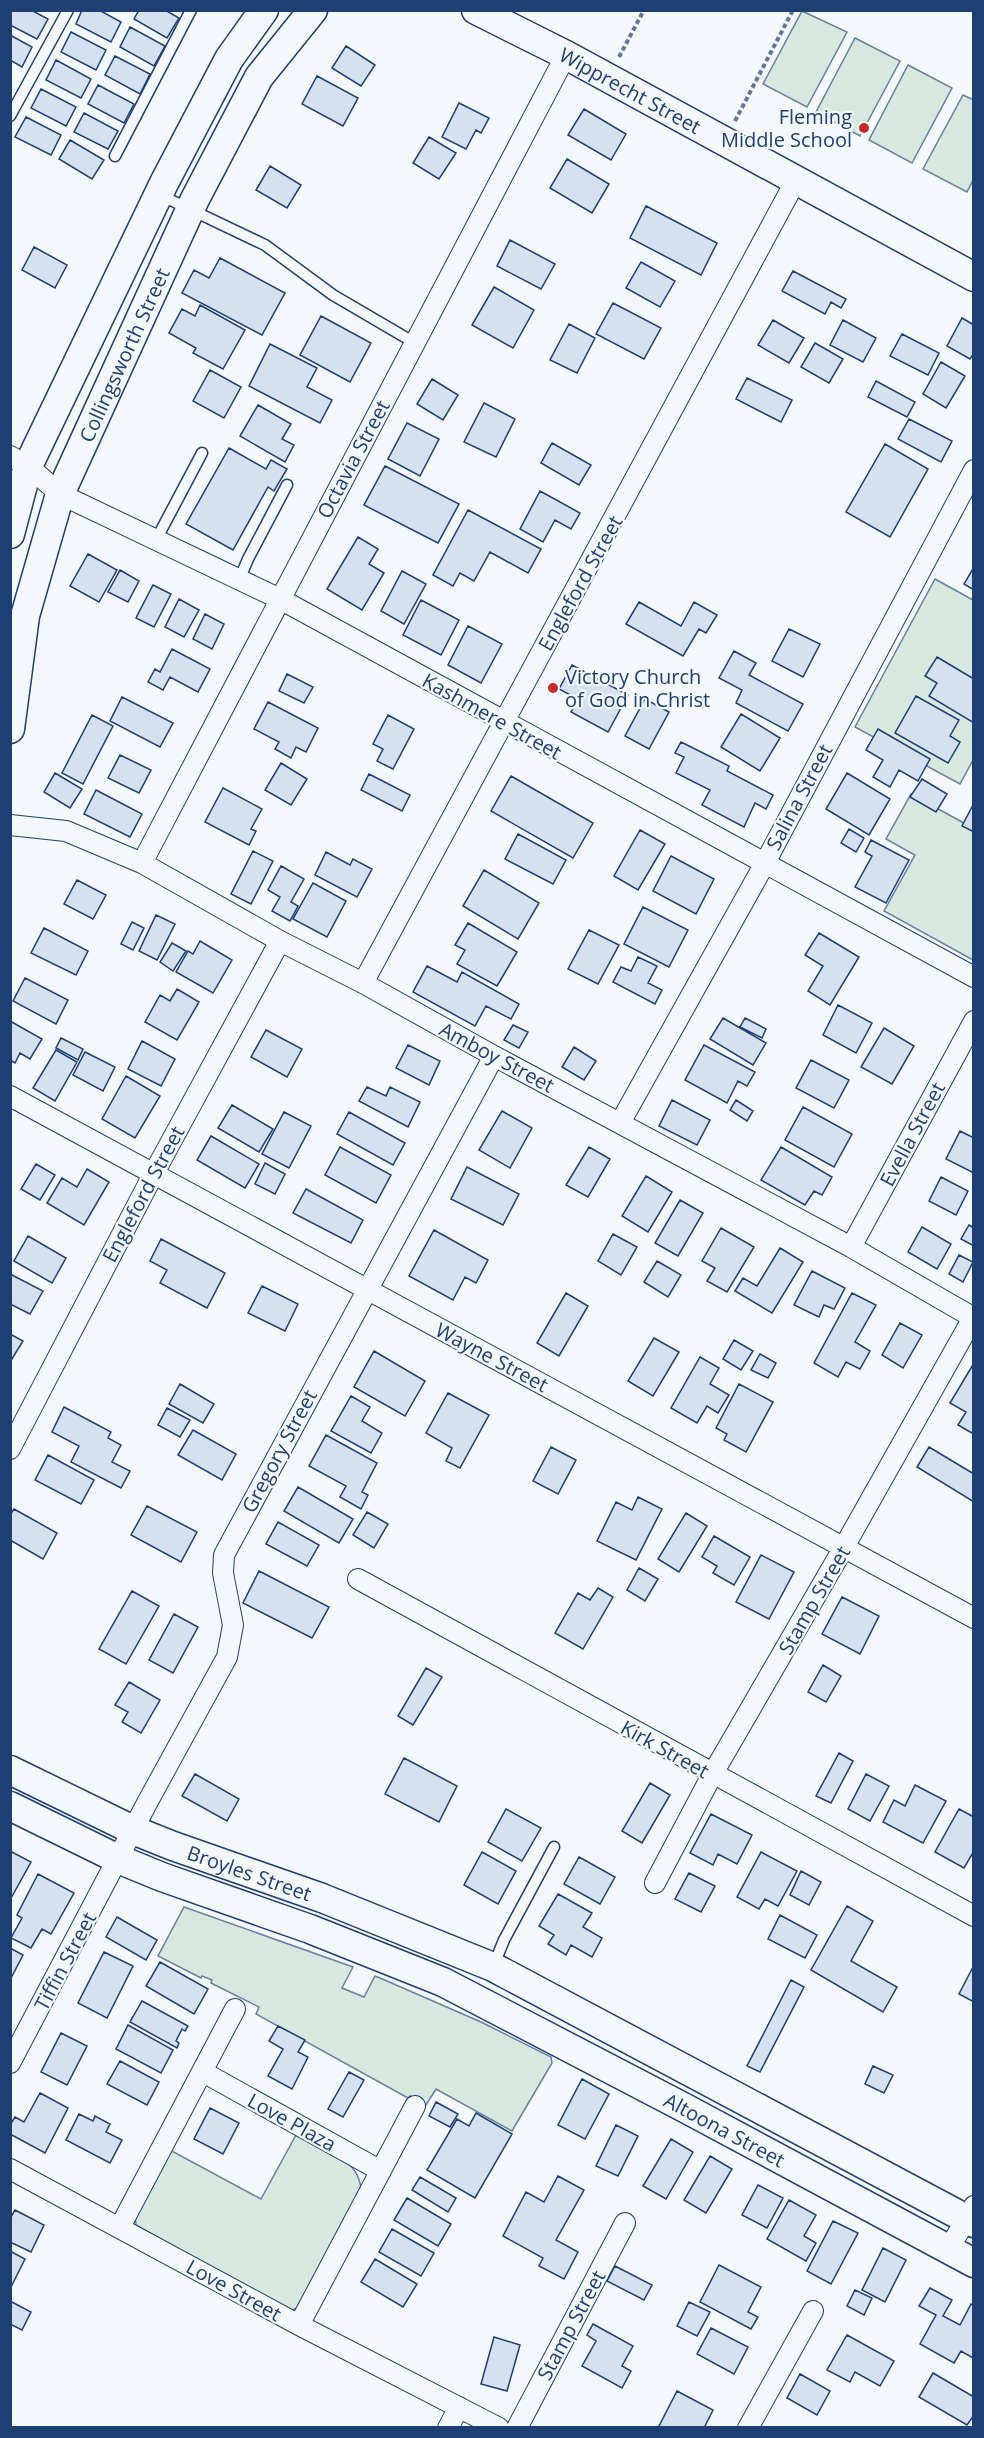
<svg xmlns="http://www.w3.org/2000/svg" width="984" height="2438" font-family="'Open Sans',sans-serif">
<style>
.green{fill:#d7e8df;stroke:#687fa3;stroke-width:1.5}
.building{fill:#d5e0f0;stroke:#1d3f73;stroke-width:1.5}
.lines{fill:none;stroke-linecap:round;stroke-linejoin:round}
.lane-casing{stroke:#1d3f73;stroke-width:13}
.street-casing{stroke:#1d3f73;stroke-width:22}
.secondary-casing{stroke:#1d3f73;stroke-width:31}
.path{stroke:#5e769c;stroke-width:4;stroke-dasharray:4.5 3;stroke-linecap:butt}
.lane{stroke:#f4f7fb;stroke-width:10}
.street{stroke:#f4f7fb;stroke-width:20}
.secondary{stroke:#f4f7fb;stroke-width:28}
.poi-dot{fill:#c62828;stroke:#f4f7fb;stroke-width:2}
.labels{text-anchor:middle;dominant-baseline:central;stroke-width:4.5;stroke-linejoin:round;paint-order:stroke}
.street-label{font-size:20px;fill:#1d3f73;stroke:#f4f7fb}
.poi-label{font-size:20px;fill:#1d3f73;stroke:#f4f7fb;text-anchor:end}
</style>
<rect width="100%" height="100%" fill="#f4f7fb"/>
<path class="green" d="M802 11 847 32 807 107 763 84Z
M855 38 900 61 860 136 816 112Z
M908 65 952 88 912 163 869 140Z
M963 95 974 100 973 180 967 192 923 169Z
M935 579 973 600V760L960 784 855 727Z
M911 794 973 828V960L884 911 915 855 886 839Z
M184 1907 353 1967 342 1988 364 1997 375 1976 380 1978 481 2022 551 2057 552 2063 512 2131 436 2089 426 2105 410 2096 408 2098 256 2014 259 2007 211 1983 212 1980 202 1976 201 1978 158 1956Z
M296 2135C321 2147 358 2157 361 2189L300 2306 293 2310 285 2309 136 2225 135 2215 170 2150 261 2199Z"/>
<path class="building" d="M10 10H31L48 19 37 39 10 25Z
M82 10H99L121 22 111 42 76 24Z
M139 10H165L179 18 167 38 134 19Z
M130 27 165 46 154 66 120 47Z
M71 32 106 50 96 70 61 52Z
M10 35 32 47 22 67 10 60Z
M346 46 375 65 361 86 332 68Z
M115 56 150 74 140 94 105 75Z
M56 60 91 79 81 98 46 80Z
M317 76 358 98 343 126 302 104Z
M98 85 134 104 124 123 88 104Z
M41 89 76 107 66 126 31 108Z
M459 103 489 118 481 133 476 130 466 149 442 137Z
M584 109 626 134 611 160 568 135Z
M84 113 118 131 108 149 74 132Z
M26 117 61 135 51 155 15 137Z
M429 137 456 153 439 179 413 163Z
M70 140 104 160 92 179 59 159Z
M567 159 609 184 592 213 550 188Z
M270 166 301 185 287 208 256 190Z
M646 206 717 243 701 275 630 238Z
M510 240 555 264 541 289 497 266Z
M34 247 67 265 55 288 22 270Z
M220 258 285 293 262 335 182 293 194 270 209 278Z
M641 262 675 281 660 307 626 288Z
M793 271 846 299 841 308 831 302 825 314 782 291Z
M494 287 534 310 513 348 472 325Z
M613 303 661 328 644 359 596 334Z
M200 305 245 330 223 369 193 353 196 348 169 333 182 309 195 316Z
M321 316 371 343 350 382 300 355Z
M962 318 974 325V353L970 359 947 346Z
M773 320 804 338 789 363 758 345Z
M843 320 876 338 863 362 830 345Z
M569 324 595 338 577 373 550 360Z
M902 334 939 353 928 375 890 356Z
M815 343 843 359 829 383 801 367Z
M270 344 317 368 307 387 332 400 320 423 249 386Z
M941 362 965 376 946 408 923 394Z
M210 370 241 387 224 418 193 401Z
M747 378 792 400 781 422 736 399Z
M432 379 458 395 443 420 417 404Z
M876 381 915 402 907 417 868 397Z
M484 403 515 419 496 457 464 442Z
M258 405 291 424 282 439 294 445 285 462 240 436Z
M909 419 952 441 941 462 898 439Z
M407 423 439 439 420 476 388 459Z
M552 443 591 465 579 485 541 463Z
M885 444 928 469 890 537 846 512Z
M229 448 266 469 271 460 287 469 274 491 268 487 233 550 186 524Z
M385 466 459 504 438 543 364 505Z
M540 491 580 513 571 529 555 520 543 542 520 529Z
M468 510 541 549 528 573 490 552 474 581 460 573 453 586 433 575Z
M358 537 378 549 369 564 384 573 362 610 327 589Z
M88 554 117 570 99 602 70 586Z
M974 567V590L964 584Z
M120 570 139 581 128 602 108 592Z
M402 571 426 584 404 624 381 611Z
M153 585 171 594 154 627 136 618Z
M179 599 199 610 184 637 165 627Z
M421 600 459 620 441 655 403 635Z
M639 602 681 626 694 602 717 615 706 633 699 629 683 656 626 624Z
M205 614 224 624 212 649 193 639Z
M468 626 502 644 481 683 448 665Z
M789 629 820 644 803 677 772 661Z
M172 649 210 669 198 692 170 677 163 690 148 682 155 669 160 672Z
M734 651 756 663 749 675 803 704 788 731 736 703 742 690 719 678Z
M937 657 974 679V723L929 696 937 683 925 676Z
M572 665 628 695 608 732 571 712 578 699 559 689Z
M287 674 313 687 304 703 279 691Z
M916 696 959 720 950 736 960 742 948 763 895 733Z
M122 697 173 723 160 747 110 721Z
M645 699 669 712 649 749 625 736Z
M268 702 318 728 306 752 296 747 291 758 275 749 279 742 254 729Z
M741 714 780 738 760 771 721 747Z
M92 715 113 726 83 784 62 773Z
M388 715 414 729 393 769 377 761 383 749 373 744Z
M878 729 930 759 918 781 899 770 890 787 873 777 883 760 866 750Z
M681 742 729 766 727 771 773 795 766 809 755 803 744 827 702 805 710 790 676 773 684 757 675 753Z
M120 755 151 770 139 793 108 778Z
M281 763 307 779 291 805 265 790Z
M55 773 82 789 70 808 44 792Z
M847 773 890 799 869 835 826 809Z
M369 774 410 795 402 811 361 790Z
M511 776 593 823 573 858 491 811Z
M922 779 947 794 936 812 910 797Z
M223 788 262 809 251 829 256 831 249 845 205 822Z
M96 790 142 814 130 837 84 814Z
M974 803V832L962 826Z
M849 829 864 838 856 852 841 843Z
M640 830 665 844 638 890 614 876Z
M518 834 566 860 553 884 505 859Z
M871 840 909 860 886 903 855 887 872 856 865 852Z
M253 851 273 861 251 904 231 894Z
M326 852 350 865 353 859 372 869 357 897 315 875Z
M671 856 714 879 696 914 653 891Z
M281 866 304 879 291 902 298 906 290 921 272 911 280 897 268 890Z
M484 870 539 903 518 939 463 906Z
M77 880 106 895 93 919 64 904Z
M313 883 346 901 327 937 293 919Z
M643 907 688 930 669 967 624 944Z
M156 915 175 924 157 960 139 951Z
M132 922 144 928 133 950 121 944Z
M468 923 517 952 497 986 457 964 465 950 455 945Z
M44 928 88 951 76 975 31 953Z
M589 930 619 945 598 984 568 969Z
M819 933 859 957 830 1005 808 991 823 966 805 955Z
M200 941 232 960 213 993 176 972 188 951 193 954Z
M172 943 186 951 173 971 160 962Z
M638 957 657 966 648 983 662 990 655 1004 613 982 621 967 631 971Z
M427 966 457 982 462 972 519 1004 511 1019 486 1006 475 1026 413 992Z
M25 978 68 1000 56 1024 13 1001Z
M177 989 199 1002 177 1040 145 1022 160 995 170 1001Z
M838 1005 872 1023 856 1053 823 1035Z
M723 1018 766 1043 753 1065 710 1039Z
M745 1018 766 1029 762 1038 740 1027Z
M10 1021 42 1039 30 1059 20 1053 15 1063 10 1060Z
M513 1025 528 1032 519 1048 504 1040Z
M884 1028 914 1046 892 1084 861 1067Z
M266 1030 302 1049 287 1077 251 1057Z
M61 1038 83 1049 78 1060 56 1048Z
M142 1041 175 1059 161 1086 128 1069Z
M408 1045 440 1061 429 1085 396 1068Z
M704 1045 755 1072 747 1086 738 1081 727 1103 685 1080Z
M574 1047 596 1061 584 1080 562 1067Z
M56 1050 77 1062 55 1101 33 1088Z
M85 1052 115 1067 103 1091 73 1075Z
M811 1060 849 1080 834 1108 796 1088Z
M126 1076 160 1096 135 1138 102 1119Z
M367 1087 386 1096 390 1087 420 1102 408 1127 359 1101Z
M672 1100 710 1120 697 1145 659 1126Z
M736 1100 753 1111 747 1121 730 1110Z
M232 1105 273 1129 259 1152 218 1128Z
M803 1107 852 1134 834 1167 785 1140Z
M502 1111 532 1128 510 1168 479 1150Z
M284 1112 311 1126 289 1168 262 1154Z
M349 1112 405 1143 393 1165 337 1134Z
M960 1131 974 1138V1173L946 1159Z
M211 1136 259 1164 245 1188 197 1160Z
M340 1147 391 1175 376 1203 325 1175Z
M589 1147 610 1159 588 1197 566 1185Z
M781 1147 832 1177 822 1195 814 1191 805 1205 761 1180Z
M265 1163 285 1174 275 1194 255 1184Z
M36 1164 55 1175 40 1200 21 1189Z
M467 1167 519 1194 503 1225 451 1199Z
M87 1169 109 1182 84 1225 47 1203 62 1178 77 1187Z
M646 1176 672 1192 648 1232 622 1216Z
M941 1177 968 1191 956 1215 929 1201Z
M306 1189 363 1220 351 1243 293 1213Z
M680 1200 703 1213 678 1256 655 1243Z
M969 1225 974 1228V1246L961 1239Z
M922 1227 951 1244 937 1269 908 1252Z
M721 1228 754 1247 727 1292 707 1281 715 1268 702 1261Z
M434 1230 488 1260 476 1283 465 1277 453 1300 409 1276Z
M613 1234 637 1247 621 1275 598 1261Z
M28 1236 66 1258 52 1283 14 1261Z
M161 1239 225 1273 207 1308 160 1283 167 1270 150 1261Z
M780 1248 803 1262 772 1313 735 1291 743 1278 757 1286Z
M959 1255 973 1262 963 1282 949 1274Z
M657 1261 681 1275 668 1297 644 1282Z
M812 1271 845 1288 834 1309 824 1305 819 1317 794 1305Z
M10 1274 43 1291 30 1314 10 1304Z
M262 1286 298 1304 285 1331 248 1313Z
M566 1293 588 1306 559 1356 537 1343Z
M852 1293 876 1305 855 1342 870 1351 860 1369 846 1362 838 1377 814 1363Z
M900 1323 922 1335 903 1368 882 1355Z
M10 1334 23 1341 10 1362Z
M654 1338 679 1352 653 1396 628 1381Z
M734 1340 753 1351 741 1370 723 1359Z
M374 1351 425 1381 405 1416 354 1387Z
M760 1354 776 1363 768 1378 751 1370Z
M700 1357 719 1368 710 1384 729 1395 718 1413 707 1406 697 1423 671 1408Z
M974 1363V1431L972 1433 958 1425 966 1412 950 1403Z
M180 1384 214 1404 203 1423 169 1404Z
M739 1384 773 1402 746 1452 724 1440 727 1434 716 1428Z
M448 1393 489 1415 460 1468 446 1461 452 1448 426 1433Z
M351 1396 370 1407 362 1421 382 1433 371 1453 331 1431Z
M64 1407 111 1432 108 1438 121 1445 112 1462 130 1471 121 1488 71 1462 79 1446 52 1432Z
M167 1408 190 1420 180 1437 158 1425Z
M193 1430 236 1454 222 1480 178 1455Z
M326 1435 377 1463 362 1492 368 1495 361 1509 340 1497 346 1486 309 1466Z
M551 1447 576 1460 558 1494 533 1481Z
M929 1447 974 1474V1502L917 1467Z
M48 1455 94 1480 81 1504 35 1480Z
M298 1487 353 1519 339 1543 284 1511Z
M638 1497 662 1509 636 1560 597 1541 616 1502 632 1510Z
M147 1506 197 1532 181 1562 131 1535Z
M14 1509 57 1533 43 1559 10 1540V1515Z
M367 1512 388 1524 374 1548 353 1535Z
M686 1513 707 1526 679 1572 658 1559Z
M278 1522 319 1545 307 1566 266 1544Z
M714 1536 750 1557 734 1585 713 1573 717 1566 702 1557Z
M761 1555 794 1572 769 1619 736 1602Z
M639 1568 658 1579 645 1601 627 1590Z
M259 1571 329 1607 312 1638 243 1603Z
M598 1588 613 1597 583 1649 555 1633 578 1593 590 1600Z
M132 1591 159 1606 126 1664 99 1649Z
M842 1597 879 1616 860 1654 822 1634Z
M174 1614 198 1627 173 1673 149 1660Z
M823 1665 841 1676 826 1702 808 1692Z
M426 1668 442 1677 413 1725 398 1716Z
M129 1682 160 1700 141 1733 122 1722 128 1712 115 1705Z
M839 1753 853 1761 831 1803 816 1796Z
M404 1758 457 1786 439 1822 385 1794Z
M195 1774 239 1799 227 1821 182 1796Z
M866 1774 889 1786 870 1821 848 1809Z
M650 1783 670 1795 642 1843 622 1831Z
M915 1785 946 1801 923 1843 883 1822 894 1800 905 1806Z
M506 1809 541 1828 522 1861 488 1842Z
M959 1809 974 1817V1851L964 1868 935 1852Z
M711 1814 752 1835 737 1864 718 1854 713 1865 690 1853Z
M10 1851 31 1862 10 1900Z
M482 1852 516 1871 498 1904 464 1885Z
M761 1852 797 1871 778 1906 765 1899 759 1909 737 1897Z
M579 1857 615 1877 600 1904 564 1884Z
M801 1871 821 1882 809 1905 790 1895Z
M689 1873 715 1886 701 1912 675 1899Z
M38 1874 74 1893 51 1934 42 1929 31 1948 11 1938 22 1918 17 1915Z
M558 1894 592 1913 583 1927 602 1938 592 1957 571 1945 566 1955 548 1944 554 1935 539 1926Z
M847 1906 873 1921 851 1961 897 1987 883 2012 811 1970Z
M780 1915 817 1935 805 1958 768 1939Z
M117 1917 157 1940 146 1960 106 1937Z
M10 1948 23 1955 10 1980Z
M104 1952 133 1966 107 2018 78 2003Z
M160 1962 208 1989 194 2014 146 1986Z
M974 1965V2002L959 1994Z
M791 1980 804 1987 760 2072 747 2066Z
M142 2001 188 2026 185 2031 182 2029 176 2041 179 2043 177 2048 130 2022Z
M128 2025 173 2050 161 2073 116 2049Z
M278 2026 305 2040 298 2052 308 2057 292 2089 268 2076 283 2049 269 2041Z
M61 2033 87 2046 67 2085 41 2072Z
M120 2061 159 2082 147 2105 107 2084Z
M873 2066 893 2075 884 2093 865 2084Z
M349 2072 364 2080 343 2117 328 2109Z
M582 2079 609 2094 585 2139 558 2125Z
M40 2093 68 2108 45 2153 10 2134V2125L15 2117 24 2122Z
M436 2102 458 2114 450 2127 429 2116Z
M210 2108 239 2123 223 2154 194 2139Z
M476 2113 512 2134 475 2198 427 2170 457 2119 469 2126Z
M79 2114 93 2121 95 2116 110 2124 106 2132 122 2140 110 2163 66 2140Z
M616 2125 638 2136 618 2176 596 2166Z
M671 2139 693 2152 666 2199 643 2186Z
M710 2156 732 2169 706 2213 684 2200Z
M558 2176 584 2190 556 2240 578 2252 564 2279 539 2266 543 2258 503 2236 526 2192 544 2202Z
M420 2177 456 2198 448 2212 412 2190Z
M758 2185 783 2198 767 2228 742 2215Z
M407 2198 451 2224 438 2246 394 2220Z
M789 2200 816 2215 804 2236 816 2243 806 2261 767 2239Z
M15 2210 44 2225 31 2252 10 2242V2219Z
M833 2221 858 2233 831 2284 807 2271Z
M392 2229 434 2253 421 2276 379 2252Z
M883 2248 906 2260 885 2302 862 2290Z
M10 2251 25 2259 11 2287 10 2286Z
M375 2259 417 2284 403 2307 361 2282Z
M719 2265 761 2287 748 2312 758 2317 751 2329 700 2302Z
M615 2266 652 2285 644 2300 607 2281Z
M930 2288 952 2300 943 2316 960 2325 971 2304 974 2306 973 2358 961 2351 954 2363 920 2344 936 2315 919 2306Z
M855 2290 872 2298 864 2315 847 2306Z
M10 2301 31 2312 22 2330 10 2324Z
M689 2302 710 2312 697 2336 677 2326Z
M593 2324 633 2346 622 2366 631 2371 622 2388 582 2366 596 2341 587 2335Z
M711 2328 748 2347 734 2374 697 2354Z
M847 2335 894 2361 880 2386 855 2372 850 2382 827 2370Z
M494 2337 520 2345 507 2391 481 2384Z
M933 2373 974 2397V2415L967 2425 919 2397Z
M800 2374 830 2391 817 2415 787 2398Z
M677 2391 713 2410 704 2428H658Z"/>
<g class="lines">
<g class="lane-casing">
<path id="lane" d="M10 116 68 10
M115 156 191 10
M158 194 265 245 333 295 415 343
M156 540 202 453
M239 580 248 559 287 485
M493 1967 504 1940 554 1847"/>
</g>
<g class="street-casing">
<path id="street" d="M10 456 28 466 60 494 280 599 974 977
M10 825 66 831 142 863 280 941 363 983 494 1056 851 1247 974 1318
M142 863 566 55
M363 983 795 182
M10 1096 974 1618
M620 1123 765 863 974 470
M851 1247 974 1021
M10 1449 154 1173 280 941
M358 1579 974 1916
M655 1883 712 1775 844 1547 973 1318
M10 2063 147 1803 227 1657 233 1625 223 1573 224 1555 494 1056
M203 2072 381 2171
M10 2169 299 2325 499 2428
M120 2227 235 2009
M948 2250 974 2206
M299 2325 415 2106
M448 2428 459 2407
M517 2428 625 2223
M748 2428 813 2311"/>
</g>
<g class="secondary-casing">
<g id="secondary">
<path id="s1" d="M476 10 566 55 974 277"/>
<path d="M10 534 28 466 164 183 229 59 264 10"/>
<path id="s2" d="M10 729 25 616 60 494 195 199 259 77 313 10"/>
<path id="s3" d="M10 1770 133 1830 173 1846 322 1898 493 1967 974 2223"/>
<path id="s4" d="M10 1806 118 1859 162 1877 310 1929 443 1982 683 2107 974 2263"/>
</g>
</g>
<path class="path" d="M619 57 644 10
M735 121 793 10"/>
<use href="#lane" class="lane"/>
<use href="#street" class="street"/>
<use href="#secondary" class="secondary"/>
</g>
<g class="poi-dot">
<circle cx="864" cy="128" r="6"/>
<circle cx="553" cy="688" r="6"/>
</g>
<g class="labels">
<g class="street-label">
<text stroke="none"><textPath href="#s1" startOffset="174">Wipprecht Street</textPath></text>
<text stroke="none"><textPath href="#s2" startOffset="394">Collingsworth Street</textPath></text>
<text transform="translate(353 459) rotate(-62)">Octavia Street</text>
<text transform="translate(580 583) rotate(-61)">Engleford Street</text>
<text transform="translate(492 716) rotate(29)">Kashmere Street</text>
<text transform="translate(799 797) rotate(-62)">Salina Street</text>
<text transform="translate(497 1057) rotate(28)">Amboy Street</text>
<text transform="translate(912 1134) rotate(-62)">Evella Street</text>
<text transform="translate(143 1194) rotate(-62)">Engleford Street</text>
<text transform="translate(492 1357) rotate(28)">Wayne Street</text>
<text transform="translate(279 1451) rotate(-62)">Gregory Street</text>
<text transform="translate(814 1600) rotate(-60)">Stamp Street</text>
<text transform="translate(665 1749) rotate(29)">Kirk Street</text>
<text stroke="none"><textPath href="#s3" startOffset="261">Broyles Street</textPath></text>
<text transform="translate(65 1961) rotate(-62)">Tiffin Street</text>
<text transform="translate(292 2122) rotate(29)">Love Plaza</text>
<text stroke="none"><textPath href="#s4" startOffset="786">Altoona Street</textPath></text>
<text transform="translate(234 2290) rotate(29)">Love Street</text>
<text transform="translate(571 2325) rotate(-62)">Stamp Street</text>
</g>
<g class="poi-label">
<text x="852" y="116">Fleming<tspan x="852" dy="23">Middle School</tspan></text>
<text x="565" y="676" text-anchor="start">Victory Church<tspan x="565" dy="23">of God in Christ</tspan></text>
</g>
</g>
<rect width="984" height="2438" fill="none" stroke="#1d3f73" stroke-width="24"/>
</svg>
